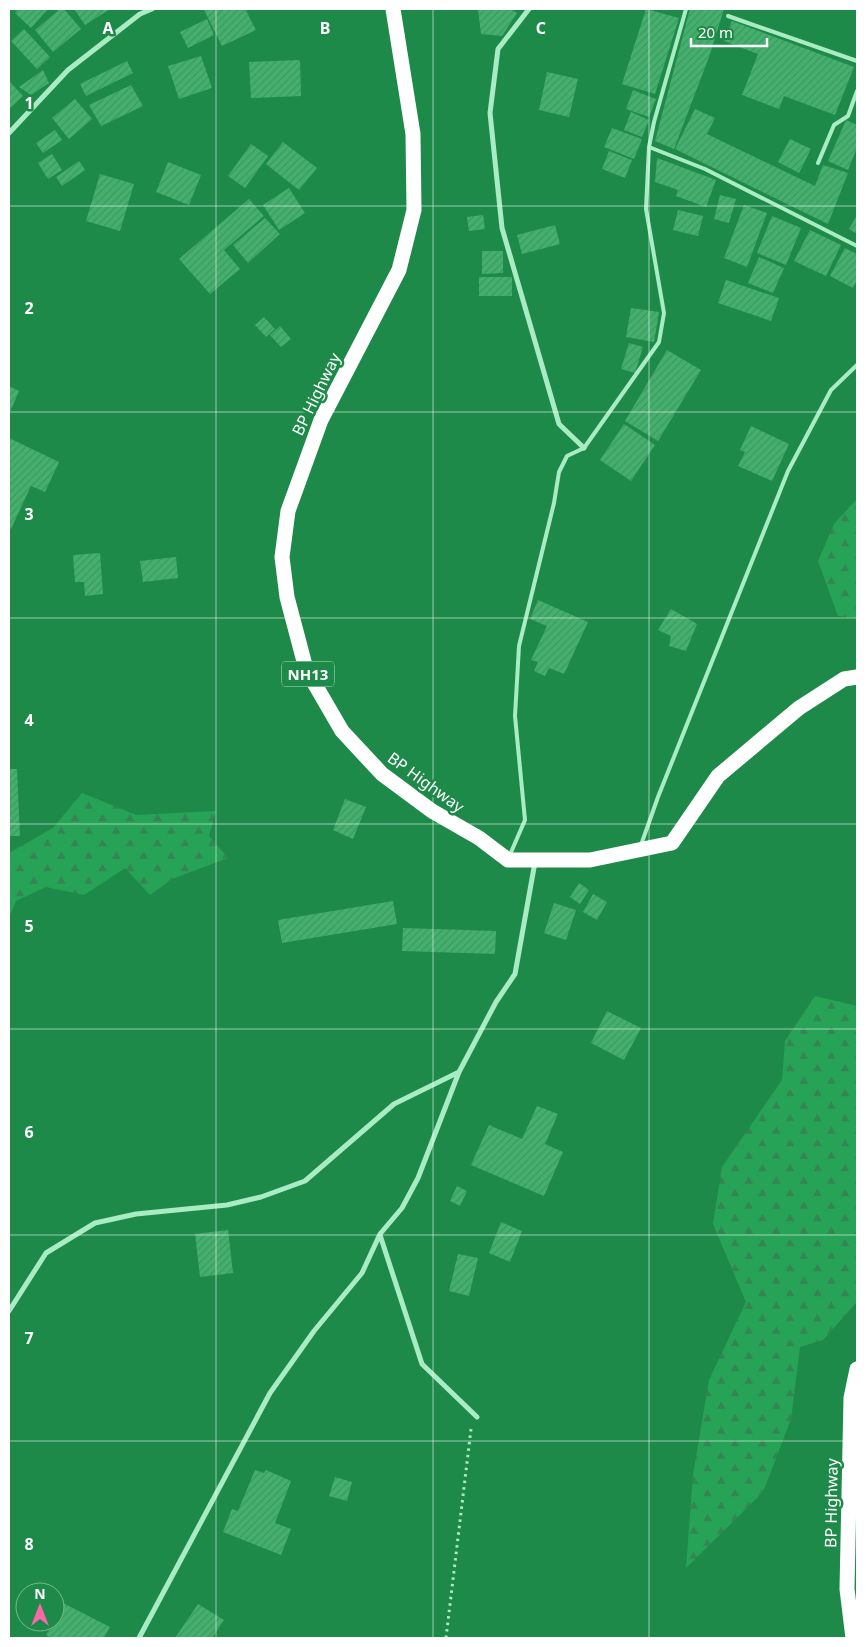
<svg xmlns="http://www.w3.org/2000/svg" width="866" height="1647" font-family="'Noto Sans',sans-serif">
<style>
.forest{fill:url(#forest-firs)}
.building{fill:url(#building-hatch)}
.lines{fill:none;stroke-linecap:round;stroke-linejoin:round}
.path{stroke:#a9ecc3;stroke-width:3;stroke-dasharray:2.5 4;stroke-linecap:butt}
.lane{stroke:#a9ecc3;stroke-width:4}
.street{stroke:#a9ecc3;stroke-width:5}
.highway{stroke:#fff;stroke-width:15}
.grid{fill:none;stroke:#fff;stroke-width:1;stroke-opacity:0.55}
.labels{text-anchor:middle;dominant-baseline:central;stroke-width:5;stroke-linejoin:round;paint-order:stroke}
.shield{fill:#1e8a49;stroke:#bcdcc8;stroke-width:1}
.shield-label{font-size:15px;font-weight:bold;fill:#fff}
.street-label{font-size:16px;fill:#fff;stroke:#1e8a49}
.grid-label{font-size:16px;text-anchor:middle;font-weight:bold;fill:#fff;stroke:#1e8a49;stroke-width:5;stroke-linejoin:round;paint-order:stroke}
</style>
<defs>
<pattern id="forest-firs" width="22" height="20" patternUnits="userSpaceOnUse" patternTransform="scale(1.25)"><rect width="22" height="20" fill="#27a357"/><path d="M5 1l3.5 6h-7zM16 11l3.5 6h-7z" fill="#348553"/></pattern>
<pattern id="building-hatch" width="6" height="6" patternUnits="userSpaceOnUse" patternTransform="scale(1.25)"><rect width="6" height="6" fill="#42b16d"/><path d="M-1 1l2-2M0 6l6-6M5 7l2-2" fill="none" stroke="#459363"/></pattern>
</defs>
<rect width="100%" height="100%" fill="#1e8a49"/>
<path class="forest" d="M857 499V618L838 616 818 561 834 524Z
M82 793 136 815 216 811 209 836 228 858 172 879 150 895 125 868 84 895 46 887 16 901 9 918V853L53 828Z
M815 996 857 1006 856 1303 823 1340 800 1347 791 1419 763 1492 686 1568 693 1475 709 1380 746 1302 713 1224 722 1167 782 1080 785 1041Z"/>
<path class="building" d="M18 9H48L31 28 15 13Z
M60 9H64L81 29 53 52 35 30Z
M74 9H110L85 25Z
M206 9H245L256 30 222 46 204 10Z
M478 9H510L517 13 502 36 481 34Z
M646 9 679 18 655 94 622 84Z
M690 9H724L709 57 674 149 655 141Z
M207 19 214 35 188 48 180 32Z
M732 21 854 67 835 115 784 96 779 109 742 95 758 54 724 41Z
M24 29 50 57 37 69 11 41Z
M201 56 212 88 179 99 168 66Z
M300 60 301 96 251 98 249 62Z
M127 61 133 73 86 96 80 84Z
M43 70 49 83 31 95 19 87Z
M547 72 578 79 569 117 539 110Z
M9 81 23 96 9 109Z
M131 85 143 106 101 126 89 105Z
M633 90 656 99 649 117 626 109Z
M75 99 92 119 69 139 52 118Z
M695 109 715 118 707 134 815 186 823 165 848 173 828 224 675 149Z
M631 112 649 120 642 137 624 130Z
M846 120 857 125V148L848 170 828 161Z
M612 128 642 139 634 159 604 147Z
M55 130 62 140 43 153 36 143Z
M790 139 811 149 799 173 778 162Z
M283 142 317 168 299 190 266 164Z
M251 144 268 156 245 188 228 176Z
M609 151 632 160 625 178 602 169Z
M52 154 62 170 48 179 38 163Z
M657 158 716 180 706 207 676 196 678 190 655 182Z
M79 161 85 170 62 186 56 177Z
M168 162 201 175 189 205 156 192Z
M100 174 134 184 120 231 86 221Z
M289 188 305 213 279 230 263 205Z
M720 195 736 199 729 223 714 219Z
M249 199 264 216 224 250 240 269 210 294 179 259Z
M744 205 767 213 747 267 724 258Z
M678 210 703 216 698 236 673 230Z
M483 215 485 229 469 231 467 217Z
M857 215V234L849 229Z
M772 216 801 228 786 265 757 253Z
M265 218 280 234 248 263 233 245Z
M555 225 560 244 522 254 517 235Z
M810 230 841 245 826 276 794 261Z
M845 248 857 254V280L853 288 830 276Z
M482 251H503V273L482 274Z
M759 257 784 268 773 293 748 283Z
M479 277H512V296H479Z
M726 280 779 298 771 321 718 303Z
M631 308 659 312 654 342 626 337Z
M264 317 275 329 266 337 255 325Z
M280 326 291 339 281 347 270 335Z
M629 343 643 347 635 373 621 369Z
M667 350 701 370 658 441 625 421Z
M9 386 19 391 9 414Z
M624 424 655 445 631 481 600 460Z
M751 426 789 444 772 481 738 466 745 452 740 450Z
M9 438 59 462 45 492 31 486 9 533Z
M100 553 103 594 85 596 84 582H75L73 555Z
M176 557 178 578 143 582 140 561Z
M538 600 588 622 564 674 549 668 545 676 534 671 538 662 531 660 547 626 530 619Z
M671 609 697 624 686 651 669 646 671 636 658 630Z
M9 769H17L20 836H9Z
M345 799 366 807 353 839 333 830Z
M579 883 589 890 580 904 570 897Z
M593 894 607 902 597 920 583 912Z
M393 901 397 924 282 943 278 920Z
M554 903 576 910 566 940 544 933Z
M403 928 496 931 495 954 402 951Z
M607 1011 641 1028 624 1060 591 1043Z
M537 1106 558 1114 545 1144 563 1152 544 1196 471 1165 489 1125 522 1139Z
M457 1186 467 1191 460 1206 450 1201Z
M501 1222 522 1231 510 1262 489 1253Z
M228 1230 233 1273 200 1277 195 1234Z
M458 1254 478 1258 469 1296 449 1291Z
M255 1470 264 1473 266 1470 291 1481 275 1523 291 1529 281 1555 223 1532 232 1509 238 1511Z
M335 1477 352 1482 347 1501 329 1496Z
M63 1603 110 1627 104 1638H52L46 1635Z
M198 1604 224 1620 212 1638H175Z"/>
<g class="lines">
<path class="path" d="M446 1638 471 1429"/>
<path class="lane" d="M728 16 857 61
M649 147 705 169 857 246
M818 163 834 125 848 116 857 91
M641 845 658 797 788 471 831 390 857 365
M509 857 525 820 515 716 519 646 554 503 559 472 567 456 584 448 659 342 664 313 646 209 649 147 654 122 686 9"/>
<path class="street" d="M529 9 498 49 490 113 502 228 559 424 584 448
M9 133 68 70 140 14 152 9
M380 1235 422 1364 477 1417
M9 1311 46 1253 95 1223 136 1214 227 1205 261 1197 305 1181 394 1104 459 1072 496 1002 515 974 535 862
M139 1638 270 1393 314 1331 362 1273 380 1234 402 1208 418 1178 459 1072"/>
<path class="highway" d="M393 9 413 134 414 210 399 270 321 420 288 511 282 557 287 597 306 669 342 731 382 774 432 811 479 838 508 860H590L672 843 718 776 799 708 844 679 857 677
M853 1638 847 1589 851 1398 857 1369"/>
</g>
<path class="grid" d="M216 9V1638M433 9V1638M649 9V1638M9 206H857M9 412H857M9 618H857M9 824H857M9 1029H857M9 1235H857M9 1441H857"/>
<g class="labels">
<rect class="shield" x="282" y="661.5" width="52" height="25" rx="4"/>
<g class="shield-label">
<text x="308" y="674">NH13</text>
</g>
<g class="street-label">
<text transform="translate(316 394) rotate(-64)">BP Highway</text>
<text transform="translate(426 782) rotate(36)">BP Highway</text>
<text transform="translate(831 1503) rotate(-89)">BP Highway</text>
</g>
</g>
<g class="grid-label">
<text x="108" y="34">A</text>
<text x="325" y="34">B</text>
<text x="541" y="34">C</text>
<text x="29" y="109">1</text>
<text x="29" y="314">2</text>
<text x="29" y="520">3</text>
<text x="29" y="726">4</text>
<text x="29" y="932">5</text>
<text x="29" y="1138">6</text>
<text x="29" y="1344">7</text>
<text x="29" y="1550">8</text>
</g>
<rect width="866" height="1647" fill="none" stroke="#ffffff" stroke-width="20"/>
<g transform="translate(40 1607)"><circle r="24" fill="#1e8a49" stroke="#78b992"/>
<path d="M0-4L9 19L0 12L-9 19Z" fill="#fb68aa"/>
<text y="-8" font-size="14" font-weight="bold" text-anchor="middle" fill="#ffffff">N</text>
</g>
<path d="M691 38v8h76v-8" fill="none" stroke="#ffffff" stroke-width="2.5"/>
<text x="698" y="38" font-size="15" fill="#ffffff" stroke="#1e8a49" stroke-width="4" paint-order="stroke">20 m</text>
</svg>
